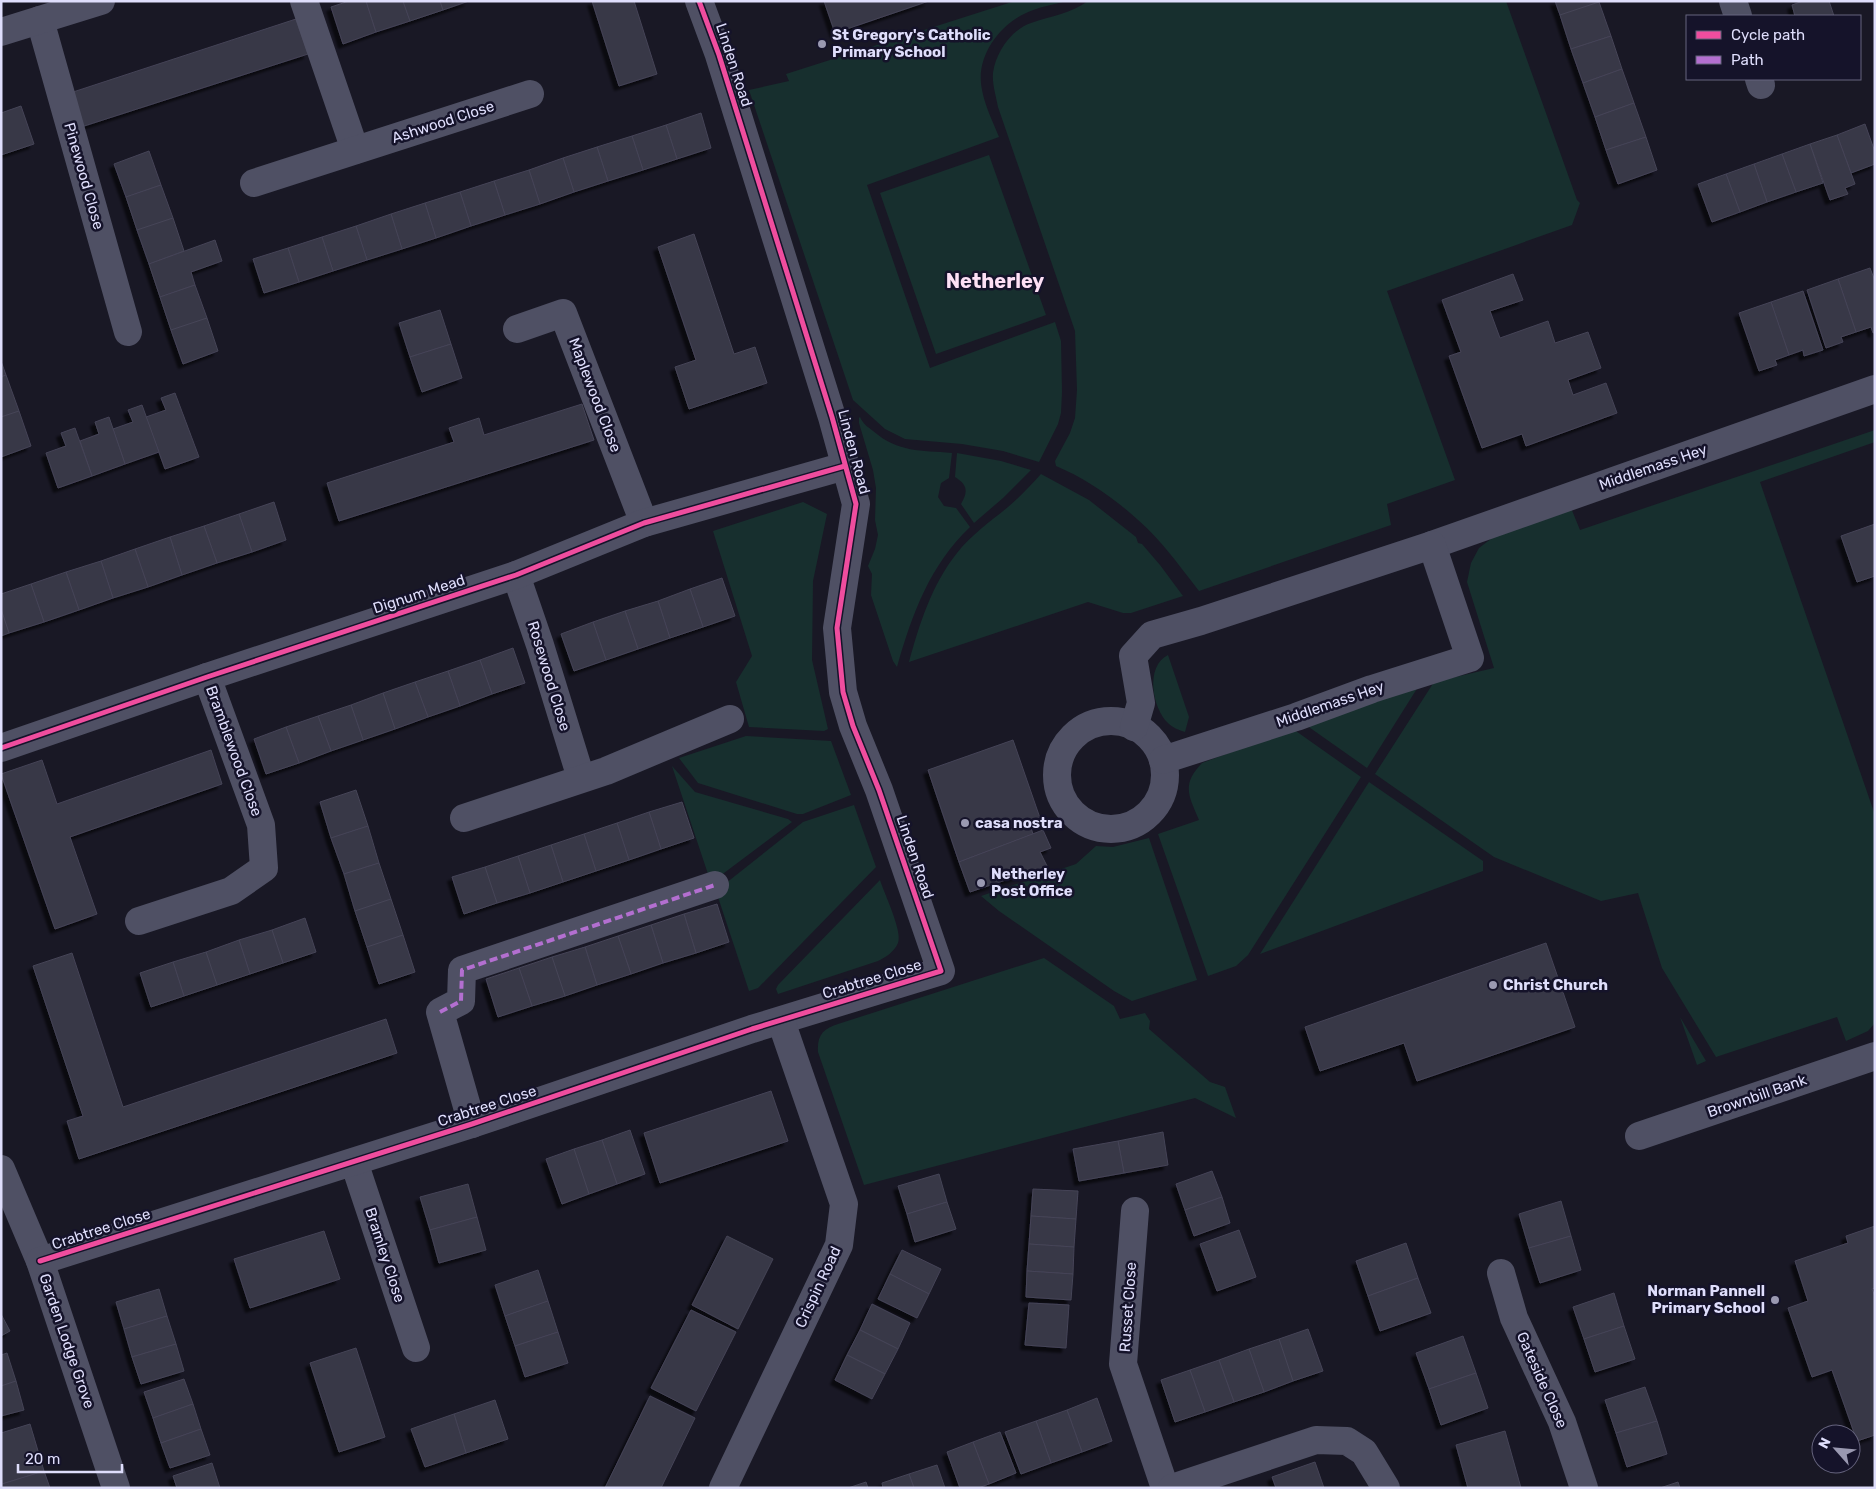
<svg xmlns="http://www.w3.org/2000/svg" width="1876" height="1489" viewBox="0 0 1876 1489" font-family="Rubik,sans-serif">
<defs>
<filter id="shadow"><feDropShadow dx="-4.5" dy="4.5" stdDeviation="1" flood-color="#0009"/></filter>
</defs>
<rect width="100%" height="100%" fill="#191825"/>
<g fill="#172f2e">
<path d="M1015 1H1066C1053 5 1038 7 1026 13 998 26 975 58 982 90 985 106 993 122 999 137L867 185 930 368 1055 322 1061 341 1062 392 1061 413 1058 424 1039 462 1003 451 962 444 905 439 885 429 853 400 749 90 789 81 786 74Z"/>
<path d="M1088 1H1506L1577 200 1580 203 1572 225 1387 291 1455 480 1387 504 1391 525 1199 591C1188 577 1177 562 1166 549 1139 516 1095 482 1056 466L1055 461 1070 433 1075 418 1077 390 1075 331 998 107C996 96 992 84 993 73 996 52 1011 30 1031 23 1051 16 1072 13 1088 1Z"/>
<polygon points="989,155 1046,315 936,354 880,193"/>
<path d="M860 417C863 424 868 427 873 431 899 453 920 450 952 453L949 478 941 483 938 497 944 506 956 508 970 527C930 565 912 614 897 667L893 661 871 595 872 574 868 566 875 549 878 535 875 520 876 488 873 470 859 423V418Z"/>
<polygon points="1875,430 1875,442 1760,482 1875,815 1875,1023 1868,1031 1846,1041 1837,1017 1716,1057 1662,968 1638,893 1601,901 1494,857 1375,774 1434,682 1494,668 1467,582 1471,563 1479,548 1496,535 1571,508 1580,530"/>
<path d="M957 453 1001 461 1031 470 1003 498 974 523 961 504C968 492 968 485 955 477Z"/>
<path d="M1041 474 1089 500 1136 537 1138 543 1142 544 1160 565 1183 596 1131 613H1123L1088 602 909 662C919 625 932 584 957 553 971 535 991 521 1008 507 1020 497 1031 485 1041 474Z"/>
<polygon points="803,502 827,514 813,581 812,660 828,729 824,731 749,727 736,682 752,656 713,531"/>
<path d="M1168 655 1189 717 1185 732C1179 730 1173 728 1168 723 1152 708 1145 666 1168 655Z"/>
<polygon points="1418,687 1367,768 1306,725"/>
<path d="M1293 729 1361 777 1248 955 1236 966 1208 976 1158 834 1199 820C1189 796 1181 785 1202 763Z"/>
<polygon points="746,736 831,741 851,795 803,814 797,814 698,783 679,758"/>
<polygon points="672,766 695,792 788,819 792,822 716,879 710,880"/>
<polygon points="1369,782 1483,861 1483,871 1260,954"/>
<polygon points="854,805 876,867 758,988 749,991 716,891 803,822"/>
<polygon points="1149,838 1197,980 1132,1001 1114,991 999,911 981,896 1076,864 1096,846 1113,847"/>
<path d="M880 880C884 893 903 932 898 943 894 952 886 957 878 961L778 994 776 989 778 985Z"/>
<path d="M1044 958 1114 1006 1120 1019 1145 1013 1150 1021 1149 1029 1210 1082 1225 1087 1236 1118 1195 1098 864 1185 818 1052C817 1035 823 1029 838 1024Z"/>
<polygon points="1680,1017 1706,1061 1697,1065"/>
</g>
<g fill="#383746" stroke="#454457" filter="url(#shadow)">
<polygon points="349,1 366,1 376,32 343,44 331,7"/>
<polygon points="366,1 403,1 410,21 376,32"/>
<polygon points="403,1 440,1 443,10 410,21"/>
<polygon points="440,1 469,1 443,10"/>
<polygon points="592,1 634,1 657,74 619,86"/>
<polygon points="824,1 929,1 835,33"/>
<polygon points="1555,1 1599,1 1599,2 1560,15"/>
<polygon points="1803,1 1829,1 1834,16 1795,16 1792,5"/>
<polygon points="1599,2 1611,36 1571,49 1560,15"/>
<polygon points="296,19 308,54 78,128 67,94"/>
<polygon points="1611,36 1622,69 1583,83 1571,49"/>
<polygon points="1622,69 1634,103 1595,117 1583,83"/>
<polygon points="1634,103 1646,137 1606,150 1595,117"/>
<polygon points="21,106 34,144 1,155 1,113"/>
<polygon points="701,113 711,148 677,159 666,125"/>
<polygon points="1865,124 1875,152 1875,164 1851,173 1837,135"/>
<polygon points="666,125 677,159 643,170 632,136"/>
<polygon points="1837,135 1855,184 1845,188 1848,194 1830,200 1810,144"/>
<polygon points="632,136 643,170 608,181 597,147"/>
<polygon points="1646,137 1657,170 1618,184 1606,150"/>
<polygon points="1810,144 1823,183 1796,192 1782,154"/>
<polygon points="597,147 608,181 574,192 563,158"/>
<polygon points="149,151 161,185 126,197 114,164"/>
<polygon points="1782,154 1796,192 1767,202 1754,164"/>
<polygon points="563,158 574,192 540,204 529,170"/>
<polygon points="1754,164 1767,202 1740,212 1726,174"/>
<polygon points="529,170 540,204 505,215 494,181"/>
<polygon points="1726,174 1740,212 1712,222 1698,184"/>
<polygon points="494,181 505,215 471,226 460,192"/>
<polygon points="161,185 173,218 137,230 126,197"/>
<polygon points="460,192 471,226 436,238 425,203"/>
<polygon points="425,203 436,238 402,249 391,214"/>
<polygon points="391,214 402,249 367,260 356,226"/>
<polygon points="173,218 184,251 149,264 137,230"/>
<polygon points="356,226 367,260 333,271 322,237"/>
<polygon points="694,234 734,354 755,347 767,383 689,409 675,367 696,360 658,247"/>
<polygon points="322,237 333,271 299,282 288,248"/>
<polygon points="215,240 222,261 191,272 195,285 160,297 149,264"/>
<polygon points="288,248 299,282 264,293 253,259"/>
<polygon points="1870,268 1875,281 1875,332 1873,333 1871,327 1856,332 1838,279"/>
<polygon points="1513,274 1523,300 1490,311 1500,338 1548,321 1555,343 1588,332 1601,368 1568,380 1573,395 1606,383 1617,413 1526,446 1522,434 1482,448 1449,356 1461,352 1442,300"/>
<polygon points="1838,279 1856,332 1841,337 1843,342 1826,348 1807,290"/>
<polygon points="195,285 207,318 171,330 160,297"/>
<polygon points="1803,291 1823,350 1804,356 1803,350 1789,355 1771,302"/>
<polygon points="1771,302 1789,355 1775,360 1777,365 1759,371 1739,313"/>
<polygon points="440,310 451,344 410,357 399,323"/>
<polygon points="207,318 218,351 183,364 171,330"/>
<polygon points="451,344 462,378 422,392 410,357"/>
<polygon points="1,361 6,375 1,377"/>
<polygon points="6,375 19,411 1,417 1,377"/>
<polygon points="175,393 199,457 165,469 146,417 166,410 161,398"/>
<polygon points="582,404 594,440 339,521 327,483 454,442 449,428 479,418 484,435"/>
<polygon points="142,405 159,452 125,464 113,429 133,422 128,410"/>
<polygon points="19,411 31,446 1,457 1,417"/>
<polygon points="109,417 125,464 92,476 80,441 99,434 95,422"/>
<polygon points="75,428 92,476 58,488 46,453 66,446 61,433"/>
<polygon points="274,502 286,540 252,552 239,514"/>
<polygon points="239,514 252,552 217,563 204,526"/>
<polygon points="1875,524 1875,576 1857,582 1841,536"/>
<polygon points="204,526 217,563 182,575 170,537"/>
<polygon points="170,537 182,575 148,587 135,549"/>
<polygon points="135,549 148,587 113,598 101,561"/>
<polygon points="101,561 113,598 79,610 66,572"/>
<polygon points="66,572 79,610 44,622 31,584"/>
<polygon points="722,578 735,616 703,627 690,589"/>
<polygon points="31,584 44,622 9,633 1,609 1,594"/>
<polygon points="690,589 703,627 670,638 658,601"/>
<polygon points="658,601 670,638 638,649 625,611"/>
<polygon points="1,609 9,633 1,636"/>
<polygon points="625,611 638,649 606,660 593,622"/>
<polygon points="593,622 606,660 574,671 561,634"/>
<polygon points="513,648 525,683 492,694 480,660"/>
<polygon points="480,660 492,694 460,706 448,671"/>
<polygon points="448,671 460,706 428,717 415,682"/>
<polygon points="415,682 428,717 395,729 383,693"/>
<polygon points="383,693 395,729 363,740 351,705"/>
<polygon points="351,705 363,740 331,751 318,716"/>
<polygon points="318,716 331,751 299,763 286,727"/>
<polygon points="286,727 299,763 266,774 254,739"/>
<polygon points="1013,740 1040,818 1029,822 1033,834 959,862 928,770"/>
<polygon points="211,750 222,784 70,837 97,914 55,929 1,774 42,760 57,804"/>
<polygon points="356,790 368,826 331,838 320,802"/>
<polygon points="682,802 694,838 661,849 649,812"/>
<polygon points="649,812 661,849 629,860 617,823"/>
<polygon points="617,823 629,860 596,871 584,834"/>
<polygon points="368,826 379,863 344,874 331,838"/>
<polygon points="1043,830 1051,848 1040,852 1047,866 970,892 959,862"/>
<polygon points="584,834 596,871 563,882 551,845"/>
<polygon points="551,845 563,882 530,893 518,856"/>
<polygon points="518,856 530,893 497,903 485,867"/>
<polygon points="379,863 391,899 355,911 344,874"/>
<polygon points="485,867 497,903 464,914 452,877"/>
<polygon points="391,899 403,935 367,947 355,911"/>
<polygon points="717,904 729,942 696,953 684,914"/>
<polygon points="684,914 696,953 663,963 651,925"/>
<polygon points="305,918 316,952 283,963 272,930"/>
<polygon points="651,925 663,963 631,974 618,936"/>
<polygon points="272,930 283,963 250,974 239,940"/>
<polygon points="403,935 415,972 379,984 367,947"/>
<polygon points="618,936 631,974 597,985 585,947"/>
<polygon points="239,940 250,974 217,985 206,952"/>
<polygon points="1546,943 1575,1027 1417,1081 1404,1043 1320,1071 1305,1027"/>
<polygon points="585,947 597,985 565,996 552,957"/>
<polygon points="206,952 217,985 184,996 173,962"/>
<polygon points="72,953 123,1107 386,1019 397,1053 79,1159 67,1121 83,1116 33,966"/>
<polygon points="552,957 565,996 532,1006 519,968"/>
<polygon points="173,962 184,996 151,1007 140,973"/>
<polygon points="519,968 532,1006 498,1017 486,979"/>
<polygon points="771,1091 788,1141 660,1183 644,1133"/>
<polygon points="630,1130 645,1174 617,1184 602,1140"/>
<polygon points="1163,1132 1168,1165 1124,1173 1118,1141"/>
<polygon points="602,1140 617,1184 589,1194 574,1149"/>
<polygon points="1118,1141 1124,1173 1079,1181 1073,1149"/>
<polygon points="574,1149 589,1194 562,1204 546,1159"/>
<polygon points="1212,1171 1222,1197 1185,1210 1176,1184"/>
<polygon points="939,1174 947,1202 907,1214 898,1186"/>
<polygon points="468,1184 477,1217 430,1230 420,1197"/>
<polygon points="1033,1189 1078,1191 1076,1219 1031,1216"/>
<polygon points="1222,1197 1230,1223 1194,1236 1185,1210"/>
<polygon points="1561,1201 1571,1236 1529,1248 1519,1214"/>
<polygon points="947,1202 956,1229 915,1242 907,1214"/>
<polygon points="1031,1216 1076,1219 1074,1247 1029,1244"/>
<polygon points="477,1217 486,1250 439,1263 430,1230"/>
<polygon points="1875,1226 1875,1288 1872,1289 1875,1297 1875,1435 1857,1441 1832,1370 1812,1377 1788,1308 1808,1301 1795,1261 1848,1243 1846,1236"/>
<polygon points="1239,1230 1256,1277 1217,1291 1200,1244"/>
<polygon points="324,1231 340,1279 250,1308 234,1259"/>
<polygon points="727,1236 773,1259 738,1329 692,1305"/>
<polygon points="1571,1236 1581,1270 1540,1283 1529,1248"/>
<polygon points="1406,1243 1418,1278 1368,1296 1356,1261"/>
<polygon points="1029,1244 1074,1247 1073,1274 1027,1271"/>
<polygon points="902,1250 941,1269 929,1294 890,1274"/>
<polygon points="538,1270 548,1301 505,1316 495,1285"/>
<polygon points="1027,1271 1073,1274 1071,1300 1026,1297"/>
<polygon points="890,1274 929,1294 917,1318 878,1299"/>
<polygon points="1418,1278 1431,1313 1380,1331 1368,1296"/>
<polygon points="159,1289 167,1316 124,1329 116,1302"/>
<polygon points="1614,1293 1624,1326 1584,1339 1573,1307"/>
<polygon points="548,1301 558,1332 515,1346 505,1316"/>
<polygon points="1029,1303 1069,1305 1066,1348 1025,1345"/>
<polygon points="872,1304 910,1323 898,1349 860,1330"/>
<polygon points="691,1310 736,1332 696,1411 651,1388"/>
<polygon points="1,1314 10,1331 1,1336"/>
<polygon points="167,1316 176,1344 132,1357 124,1329"/>
<polygon points="1624,1326 1635,1359 1595,1372 1584,1339"/>
<polygon points="1308,1329 1323,1371 1293,1381 1279,1339"/>
<polygon points="860,1330 898,1349 885,1374 847,1355"/>
<polygon points="558,1332 568,1363 525,1377 515,1346"/>
<polygon points="1463,1336 1476,1373 1429,1389 1416,1353"/>
<polygon points="1279,1339 1293,1381 1264,1392 1249,1349"/>
<polygon points="176,1344 184,1371 141,1384 132,1357"/>
<polygon points="356,1348 385,1437 339,1452 310,1363"/>
<polygon points="1249,1349 1264,1392 1234,1402 1219,1360"/>
<polygon points="7,1353 16,1381 1,1386 1,1355"/>
<polygon points="847,1355 885,1374 872,1399 835,1380"/>
<polygon points="1219,1360 1234,1402 1205,1412 1190,1370"/>
<polygon points="1190,1370 1205,1412 1175,1422 1161,1380"/>
<polygon points="1476,1373 1488,1408 1441,1425 1429,1389"/>
<polygon points="184,1379 193,1404 153,1418 144,1392"/>
<polygon points="16,1381 24,1410 1,1416 1,1386"/>
<polygon points="1645,1387 1657,1421 1616,1433 1605,1400"/>
<polygon points="650,1396 695,1418 661,1488 605,1488"/>
<polygon points="1097,1398 1112,1441 1082,1452 1067,1410"/>
<polygon points="495,1400 508,1439 466,1453 454,1414"/>
<polygon points="193,1404 201,1429 161,1443 153,1418"/>
<polygon points="1067,1410 1082,1452 1051,1463 1036,1421"/>
<polygon points="454,1414 466,1453 425,1467 411,1429"/>
<polygon points="1036,1421 1051,1463 1021,1474 1005,1432"/>
<polygon points="1657,1421 1667,1454 1627,1467 1616,1433"/>
<polygon points="30,1424 44,1471 2,1484 1,1433"/>
<polygon points="201,1429 210,1455 170,1468 161,1443"/>
<polygon points="1505,1431 1521,1488 1468,1488 1456,1445"/>
<polygon points="1000,1432 1016,1473 989,1484 973,1442"/>
<polygon points="973,1442 989,1484 978,1488 960,1488 947,1452"/>
<polygon points="1315,1462 1324,1488 1276,1488 1272,1477"/>
<polygon points="212,1463 220,1488 177,1488 173,1476"/>
<polygon points="937,1465 945,1488 914,1488 909,1474"/>
<polygon points="44,1471 50,1488 3,1488 2,1484"/>
<polygon points="909,1474 914,1488 883,1488 882,1483"/>
<polygon points="866,1482 868,1488 848,1488"/>
<polygon points="1678,1482 1680,1488 1660,1488"/>
</g>
<g fill="none" stroke-linecap="round" stroke-linejoin="round">
<g stroke="#4f5064" stroke-width="28">
<polyline points="304,1 355,150"/>
<polyline points="1733,1 1738,16"/>
<polyline points="40,20 128,332"/>
<polyline points="1,32 101,1"/>
<polyline points="1759,79 1761,85"/>
<polyline points="254,183 530,94"/>
<polyline points="517,329 563,313 644,523"/>
<polyline points="1432,545 1875,389"/>
<polyline points="516,575 540,645 581,778"/>
<circle cx="1111" cy="775" r="54"/>
<polyline points="1134,727 1141,703 1133,656 1152,635 1201,621 1432,545 1470,658 1372,689 1296,717 1163,760"/>
<polyline points="1,748 207,677 516,575 644,523 845,466"/>
<polyline points="464,818 606,771 730,719"/>
<polyline points="139,921 231,891 264,868 261,825 207,677"/>
<polyline points="472,1124 440,1012 461,1001 462,970 715,885"/>
<polyline points="1639,1136 1875,1056"/>
<polyline points="354,1162 416,1348"/>
<polyline points="1,1169 40,1261 116,1488"/>
<polyline points="1135,1211 1123,1364 1165,1488"/>
<polyline points="40,1261 472,1124 752,1029 941,971 879,790 853,726 843,692 837,628 856,504 832,417 719,55 699,1"/>
<polyline points="1501,1273 1514,1318 1562,1422 1584,1488"/>
<polyline points="723,1488 839,1245 844,1204 781,1021"/>
<polyline points="1172,1488 1316,1440 1347,1441 1364,1452 1386,1488"/>
</g>
<polyline stroke="#b36fd0" stroke-width="4" stroke-dasharray="8 4" stroke-linecap="butt" points="440,1012 461,1001 462,970 715,885"/>
<g stroke="#15132a" stroke-width="8">
<g id="cycleway">
<polyline points="1,748 207,677 516,575 644,523 845,466"/>
<polyline points="40,1261 472,1124 752,1029 941,971 879,790 853,726 843,692 837,628 856,504 832,417 719,55 699,1"/>
</g>
</g>
<use href="#cycleway" stroke="#ef4d9e" stroke-width="5"/>
</g>
<g fill="#9a99b1" stroke="#15132a" stroke-width="2">
<circle cx="822" cy="44" r="5"/>
<circle cx="965" cy="823" r="5"/>
<circle cx="981" cy="883" r="5"/>
<circle cx="1493" cy="985" r="5"/>
<circle cx="1775" cy="1300" r="5"/>
</g>
<g text-anchor="middle" stroke-width="5" stroke-linejoin="round" paint-order="stroke">
<g font-size="15" font-weight="bold" fill="#dfdefc" stroke="#15132a" text-anchor="start">
<text x="832" y="40">St Gregory's Catholic<tspan x="832" dy="17">Primary School</tspan></text>
<text x="975" y="828">casa nostra</text>
<text x="991" y="879">Netherley<tspan x="991" dy="17">Post Office</tspan></text>
<text x="1503" y="990">Christ Church</text>
<text x="1765" y="1296" text-anchor="end">Norman Pannell<tspan x="1765" dy="17">Primary School</tspan></text>
</g>
<g font-size="15" fill="#dfdefc" stroke="#15132a">
<text transform="translate(734 65) rotate(72)" y="5">Linden Road</text>
<text transform="translate(443 122) rotate(-18)" y="5">Ashwood Close</text>
<text transform="translate(84 176) rotate(74)" y="5">Pinewood Close</text>
<text transform="translate(595 395) rotate(69)" y="5">Maplewood Close</text>
<text transform="translate(854 452) rotate(75)" y="5">Linden Road</text>
<text transform="translate(1653 467) rotate(-19)" y="5">Middlemass Hey</text>
<text transform="translate(419 594) rotate(-18)" y="5">Dignum Mead</text>
<text transform="translate(549 676) rotate(73)" y="5">Rosewood Close</text>
<text transform="translate(1330 704) rotate(-19)" y="5">Middlemass Hey</text>
<text transform="translate(234 751) rotate(70)" y="5">Bramblewood Close</text>
<text transform="translate(915 857) rotate(71)" y="5">Linden Road</text>
<text transform="translate(872 979) rotate(-17)" y="5">Crabtree Close</text>
<text transform="translate(1757 1096) rotate(-19)" y="5">Brownbill Bank</text>
<text transform="translate(487 1106) rotate(-18)" y="5">Crabtree Close</text>
<text transform="translate(101 1229) rotate(-18)" y="5">Crabtree Close</text>
<text transform="translate(385 1255) rotate(72)" y="5">Bramley Close</text>
<text transform="translate(818 1287) rotate(-65)" y="5">Crispin Road</text>
<text transform="translate(1128 1307) rotate(-86)" y="5">Russet Close</text>
<text transform="translate(67 1341) rotate(71)" y="5">Garden Lodge Grove</text>
<text transform="translate(1542 1380) rotate(66)" y="5">Gateside Close</text>
</g>
<g font-size="20" font-weight="bold" fill="#fde0f5" stroke="#15132a">
<text x="995" y="288">Netherley</text>
</g>
</g>
<rect width="1876" height="1489" fill="none" stroke="#dfdefc" stroke-width="5"/>
<rect x="1686" y="15" width="175" height="65" fill="#15132a" stroke="#66647e"/>
<rect x="1696" y="31" width="25" height="8" fill="#ef4d9e" stroke="#66647e"/>
<text x="1731" y="40" font-size="15" fill="#dfdefc">Cycle path</text>
<rect x="1696" y="56" width="25" height="8" fill="#b36fd0" stroke="#66647e"/>
<text x="1731" y="65" font-size="15" fill="#dfdefc">Path</text>
<g transform="translate(1836 1449) rotate(297)"><circle r="24" fill="#15132a" stroke="#66647e"/>
<path d="M0-4L9 19L0 12L-9 19Z" fill="#9a99b1"/>
<text y="-8" font-size="14" font-weight="bold" text-anchor="middle" fill="#dfdefc">N</text>
</g>
<path d="M18 1464v8h104v-8" fill="none" stroke="#dfdefc" stroke-width="2.5"/>
<text x="25" y="1464" font-size="15" fill="#dfdefc" stroke="#15132a" stroke-width="4" paint-order="stroke">20 m</text>
</svg>
